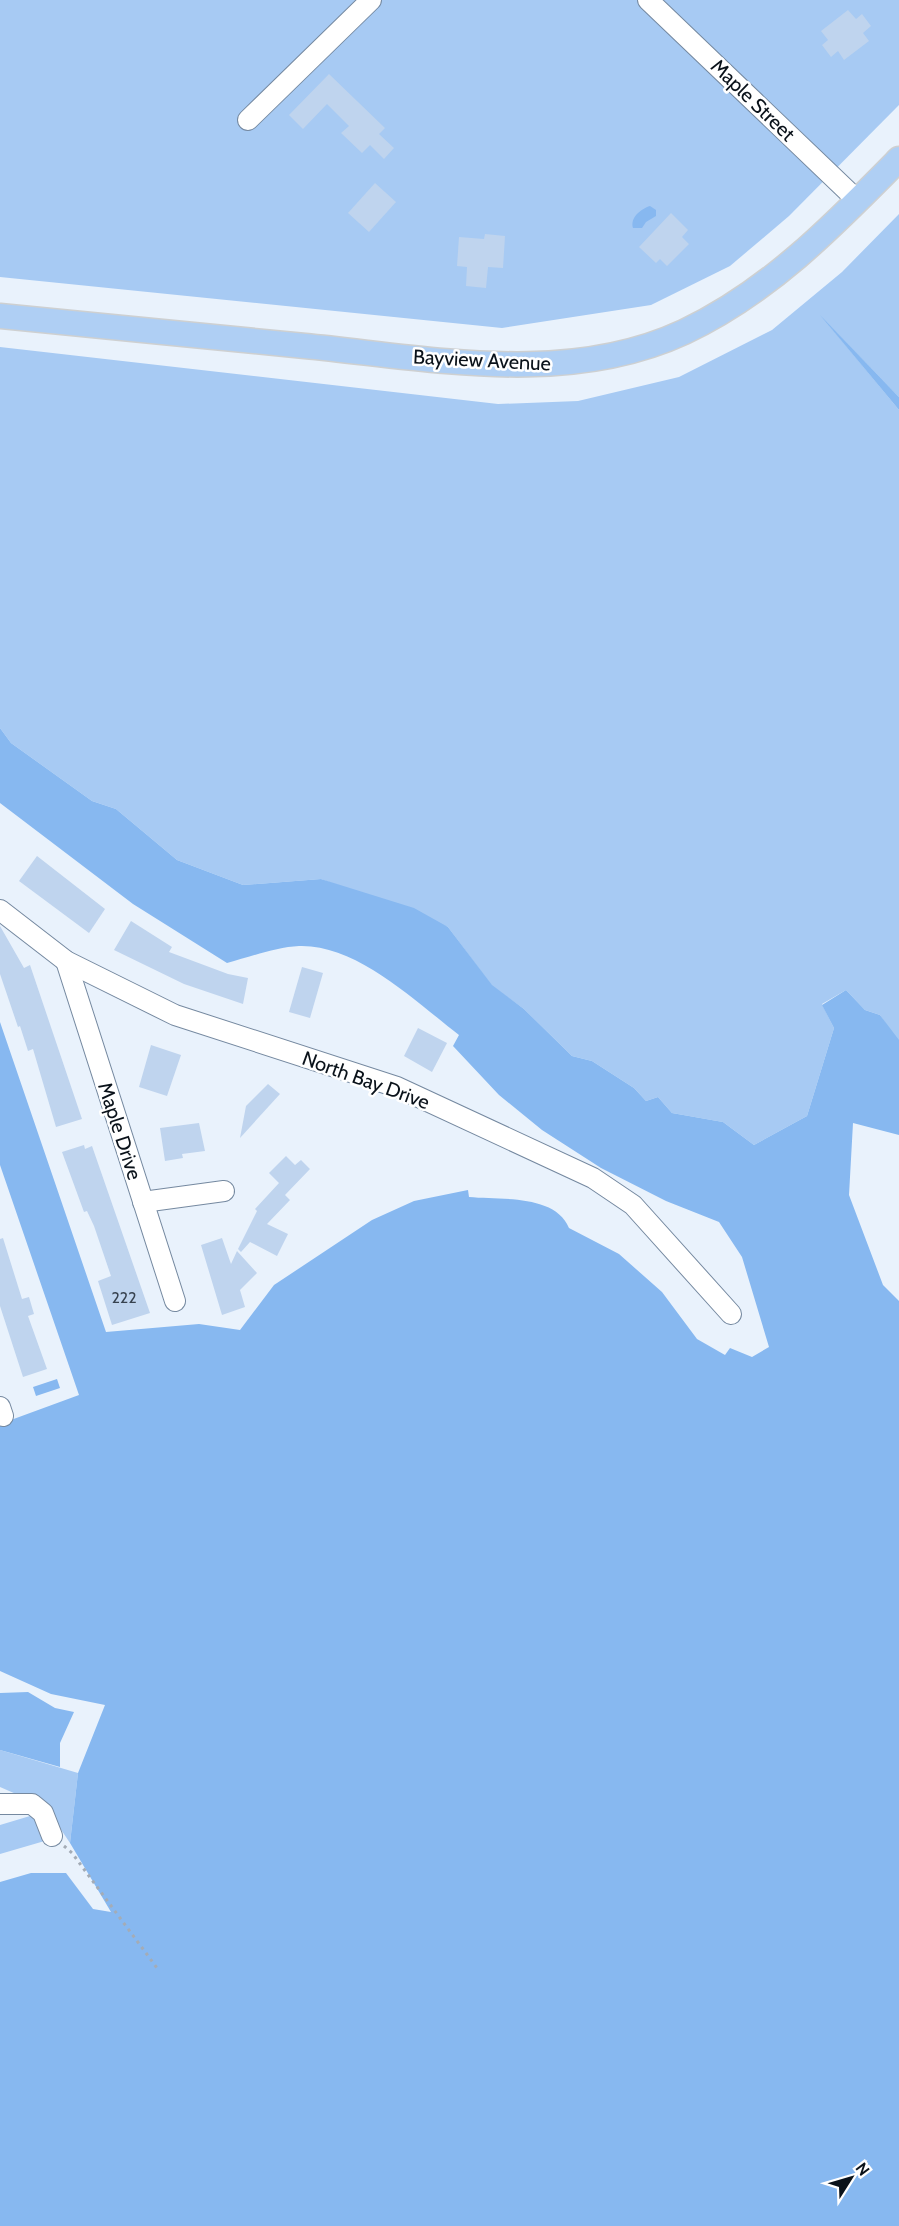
<svg xmlns="http://www.w3.org/2000/svg" width="899" height="2226" viewBox="0 0 899 2226" font-family="Cabin,sans-serif">
<rect width="100%" height="100%" fill="#e9f2fc"/>
<g fill="#a7caf3">
<polygon points="0,0 899,0 899,105 789,216 730,266 651,305 502,328 0,277"/>
<polygon points="899,214 899,397 828,324 899,410 899,1040 898,1042 880,1015 865,1010 846,990 822,1004 834,1028 807,1116 754,1145 723,1122 672,1113 658,1097 646,1101 634,1088 592,1061 572,1056 524,1009 492,986 448,927 321,879 243,885 177,860 116,809 92,801 11,743 0,728 0,347 498,404 578,401 679,377 772,330 842,272"/>
<polygon points="0,1750 78,1773 70,1843 46,1807 0,1787"/>
<polygon points="40,1813 48,1840 0,1854 0,1825"/>
</g>
<g fill="#87b8f0">
<path d="M650 206 656 210V216L646 222 642 228H633C630 217 641 209 650 206Z"/>
<polygon points="820,315 899,397 899,410"/>
<path d="M0 728 11 743 92 801 116 809 177 860 243 885 321 879 414 908 448 927 492 985 524 1009 572 1056 592 1061 634 1088 646 1101 658 1097 672 1113 723 1122 754 1145 807 1116 834 1028 822 1005 846 990 865 1010 880 1015 899 1040V1135L853 1123 849 1195 883 1285 899 1301V2226H0V1882L31 1873H66L93 1909 111 1912 70 1843 78 1773 105 1705 51 1694 0 1671V1424L79 1395 0 1165V1022L106 1332 199 1324 240 1330 274 1285 372 1220 414 1201 468 1190 469 1197C501 1200 555 1194 569 1228L619 1254 662 1292 697 1339 725 1355 730 1348 752 1357 769 1347 742 1257 719 1222 666 1201 601 1168 542 1130 499 1095 453 1046 459 1035C416 1002 357 944 299 946 276 947 250 957 227 963L133 904 0 803Z"/>
<polygon points="57,1379 60,1388 36,1396 33,1387"/>
<polygon points="28,1692 55,1708 74,1712 60,1743 60,1767 0,1750 0,1693"/>
</g>
<g fill="#bfd4ee">
<polygon points="848,10 856,19 862,14 871,26 863,33 869,41 844,60 838,51 831,57 822,45 828,40 821,31"/>
<polygon points="329,74 385,128 379,134 394,148 384,159 370,145 362,153 341,133 349,126 327,104 303,129 289,115"/>
<polygon points="375,183 396,202 369,232 348,213"/>
<polygon points="671,213 688,230 682,237 689,244 667,266 660,259 656,263 639,247"/>
<polygon points="485,234 505,236 503,268 488,267 486,288 466,286 467,267 457,266 459,237 484,239"/>
<polygon points="37,856 105,909 89,933 19,881"/>
<polygon points="131,921 172,947 169,952 228,974 248,978 243,1004 184,984 114,950"/>
<polygon points="0,926 24,968 30,965 82,1119 56,1127 33,1049 28,1051 20,1026 18,1027 0,974"/>
<polygon points="302,967 323,973 310,1018 289,1012"/>
<polygon points="418,1028 447,1043 432,1072 404,1056"/>
<polygon points="151,1045 181,1055 167,1096 139,1087"/>
<polygon points="268,1084 280,1094 240,1138 246,1106"/>
<polygon points="199,1123 205,1151 182,1154 183,1158 165,1161 160,1128"/>
<polygon points="84,1145 85,1149 92,1146 150,1313 112,1325 98,1281 111,1276 94,1226 87,1211 84,1212 62,1152"/>
<polygon points="286,1156 295,1165 301,1160 310,1169 285,1195 290,1200 267,1224 288,1234 277,1256 250,1242 241,1252 238,1249 257,1211 255,1209 279,1183 269,1173"/>
<polygon points="3,1238 22,1299 29,1297 34,1314 28,1316 47,1369 23,1377 0,1306 0,1239"/>
<polygon points="222,1238 231,1264 237,1251 257,1273 240,1290 245,1307 222,1315 201,1245"/>
</g>
<g fill="none" stroke-linecap="round" stroke-linejoin="round">
<g stroke="#7589a0" stroke-width="22">
<g id="minor">
<polyline points="648,0 858,201"/>
<polyline points="248,120 371,0"/>
<polyline points="0,910 66,961 175,1015 397,1087 593,1178 633,1205 731,1314"/>
<polyline points="66,961 175,1301"/>
<polyline points="143,1202 224,1191"/>
<polyline points="0,1407 3,1416"/>
<polyline points="0,1804 32,1804 43,1813 52,1836"/>
</g>
</g>
<g stroke="#ced0d1" stroke-width="27">
<path id="major" d="M0 316C102 326 203 336 305 346 429 358 566 387 684 332 769 292 834 225 899 159"/>
</g>
<polyline stroke="#a4acb6" stroke-width="3" stroke-dasharray="3 4.5" stroke-linecap="butt" points="64,1846 72,1853 157,1968"/>
<use href="#minor" stroke="#fff" stroke-width="20"/>
<use href="#major" stroke="#afcff4" stroke-width="24"/>
</g>
<g text-anchor="middle" stroke-width="5" stroke-linejoin="round" paint-order="stroke">
<g font-size="16" fill="#37424f">
<text x="124" y="1303">222</text>
</g>
<g font-size="20" fill="#0a121a" stroke="#fff">
<text transform="translate(753 100) rotate(44)" y="7">Maple Street</text>
<text transform="translate(482 360) rotate(3)" y="7">Bayview Avenue</text>
<text transform="translate(366 1080) rotate(20)" y="7">North Bay Drive</text>
<text transform="translate(120 1131) rotate(72)" y="7">Maple Drive</text>
</g>
</g>
<g transform="translate(851 2178) rotate(53)" stroke="#ffffff" stroke-width="4.5" paint-order="stroke">
<path d="M0-4.5L10 22L0 15L-10 22Z" fill="#0a121a"/>
<text y="-9" font-size="16" font-weight="bold" text-anchor="middle" fill="#0a121a">N</text>
</g>
</svg>
